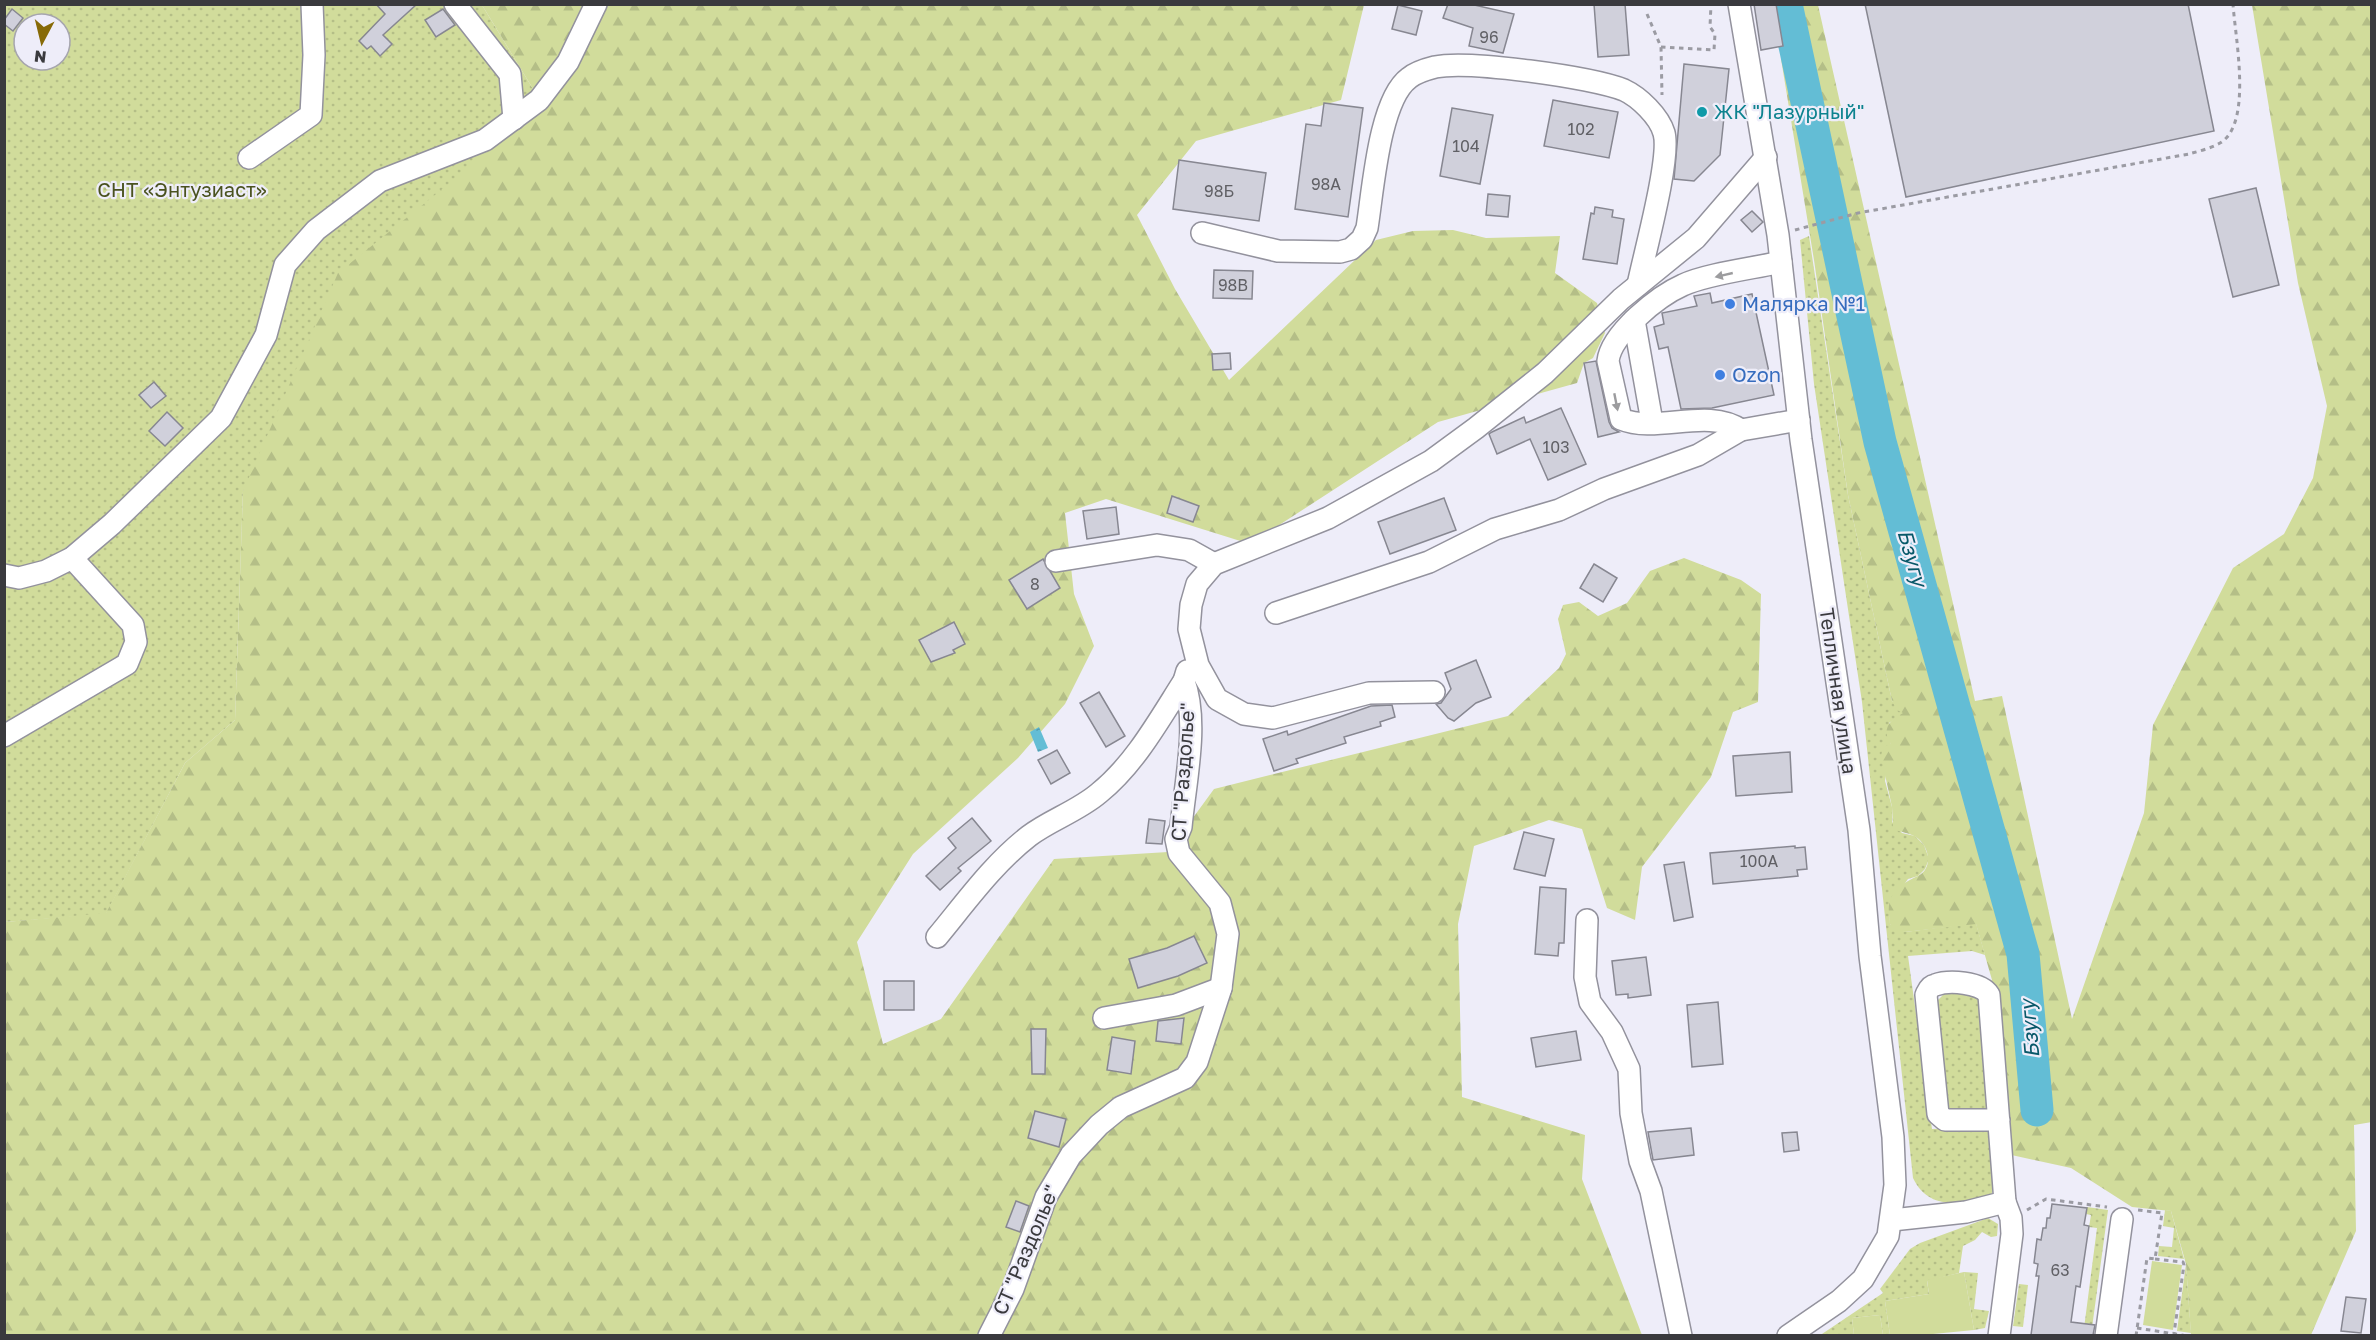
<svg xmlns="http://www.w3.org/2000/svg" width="2376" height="1340" viewBox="0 0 2376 1340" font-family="'Golos Text',sans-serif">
<defs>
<pattern id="grass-dots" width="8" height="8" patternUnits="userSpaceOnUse" patternTransform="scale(1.5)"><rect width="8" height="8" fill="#d1dc9b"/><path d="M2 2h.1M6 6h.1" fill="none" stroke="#b4be87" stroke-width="1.8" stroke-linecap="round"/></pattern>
<pattern id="forest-firs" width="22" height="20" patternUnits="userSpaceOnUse" patternTransform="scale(1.5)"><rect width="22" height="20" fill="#d1dc9b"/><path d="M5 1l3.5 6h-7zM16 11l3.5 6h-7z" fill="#b4be87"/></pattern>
<pattern id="water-ripples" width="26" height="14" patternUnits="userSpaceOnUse" patternTransform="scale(1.5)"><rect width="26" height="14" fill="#63bdd5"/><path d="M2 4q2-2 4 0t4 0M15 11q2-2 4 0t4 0" fill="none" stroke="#539bae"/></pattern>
</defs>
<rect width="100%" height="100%" fill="#eeedf9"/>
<g fill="url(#grass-dots)" fill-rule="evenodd">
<path d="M5 5H482L544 107 243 491 235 720 185 763 106 914 5 922ZM24 24H60V60H24Z"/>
<path d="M1809 236 1848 495 1892 701 1904 713 1889 723 1891 745 1885 781 1892 807V822L1902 833 1915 836 1924 845 1929 859 1925 869 1918 876 1908 879 1889 905 1890 924 1905 932 1976 923 1985 955 1972 951 1908 956 1932 1129 1980 1127 1990 1131C1991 1147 1998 1188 1989 1199 1959 1203 1929 1211 1913 1178L1862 702 1814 384 1800 240Z"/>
<polygon points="1957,991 1982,996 1995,1114 1946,1114 1935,1003 1946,992"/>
<polygon points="2087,1207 2108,1210 2091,1335 2083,1336 2097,1228 2089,1227 2091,1215 2086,1214"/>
<polygon points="2165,1210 2171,1211 2184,1259 2158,1256 2159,1246 2172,1247 2174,1228 2163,1226"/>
<polygon points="1988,1218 1998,1224 1997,1236 1991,1237 1982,1232 1975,1240 1963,1246 1959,1273 1927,1281 1929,1294 1885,1301 1890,1335 1883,1335 1880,1315 1852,1318 1854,1335 1819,1336 1883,1293 1880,1289 1910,1249 1920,1243"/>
<polygon points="2186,1264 2191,1333 2177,1331"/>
<polygon points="1964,1272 1978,1273 1974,1309 1989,1311 1985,1328 1974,1330"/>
<polygon points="2019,1284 2028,1285 2023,1327 2013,1326"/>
</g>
<g fill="url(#forest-firs)">
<polygon points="482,5 1364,5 1341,100 1196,141 1137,215 1175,289 1229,380 1376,240 1413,231 1453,230 1486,238 1560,236 1555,273 1597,303 1605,333 1593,358 1584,363 1577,383 1438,422 1250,544 1106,499 1065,513 1074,594 1094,646 1065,704 1018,758 913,854 857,942 883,1044 941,1019 1054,859 1168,852 1214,789 1508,716 1559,668 1566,654 1558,619 1563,605 1579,602 1598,616 1627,603 1650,571 1684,558 1741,580 1761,594 1758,702 1733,712 1711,777 1642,867 1635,920 1607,908 1582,829 1549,820 1474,846 1458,924 1462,1097 1585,1135 1582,1179 1642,1335 5,1336 5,922 106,913 185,763 235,720 243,491 338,273 544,107"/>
<path d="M1783 5H1818L1975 701 2002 696 2072 1019 2144 813 2153 725 2233 568 2284 534 2313 478 2327 406 2298 283 2252 5H2371L2372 1122 2354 1125 2356 1231 2311 1335H2191L2186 1264 2171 1211 2132 1207 2071 1168 2007 1154 1992 980 1976 924 1905 932 1897 931 1890 924C1889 914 1887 904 1892 896 1899 885 1907 881 1918 876 1934 868 1929 845 1916 837 1910 833 1900 832 1893 829L1892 807 1881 756 1883 747 1891 744C1881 730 1889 720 1903 713L1897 710 1892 701 1848 495 1814 260 1781 59Z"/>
</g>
<g fill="#d1dc9b">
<polygon points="2152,1261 2182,1265 2173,1330 2143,1325"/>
<polygon points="1964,1272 1974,1330 1923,1335 1890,1335 1885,1301 1929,1294 1927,1280"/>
<polygon points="1880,1315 1883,1335 1854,1335 1852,1318"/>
</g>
<polygon fill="url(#water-ripples)" points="1039,727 1048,748 1038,752 1030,732"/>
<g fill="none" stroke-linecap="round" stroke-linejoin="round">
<polyline stroke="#63bdd5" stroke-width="33" points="1786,4 1880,442 2023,954 2037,1110"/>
</g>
<g fill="#d0d0db" stroke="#878791" stroke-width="1.5">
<polygon points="376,4 417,4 383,35 392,44 380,56 371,46 367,49 359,41 385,14"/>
<polygon points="1448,4 1470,4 1514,14 1503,53 1469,46 1473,28 1443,18"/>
<polygon points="1594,4 1625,4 1629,55 1598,57"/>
<polygon points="1754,4 1776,4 1783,46 1761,50"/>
<polygon points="1865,4 2188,4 2214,131 1906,197"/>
<polygon points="1398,5 1422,11 1416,35 1392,29"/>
<polygon points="12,9 23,18 13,31 4,24 4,20"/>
<polygon points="443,9 455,25 436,37 425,20"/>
<polygon points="1684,64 1729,69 1720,155 1694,181 1674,179"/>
<polygon points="1553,100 1618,112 1609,158 1544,146"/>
<polygon points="1324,103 1363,108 1348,217 1295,209 1306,124 1321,126"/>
<polygon points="1452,108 1493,115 1480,184 1440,176"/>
<polygon points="1179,160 1266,173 1259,221 1173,209"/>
<polygon points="2256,188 2279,285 2233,297 2209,199"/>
<polygon points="1488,194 1510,196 1508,217 1486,215"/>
<polygon points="1595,207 1613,210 1612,217 1624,219 1617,264 1583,259 1591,213 1594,214"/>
<polygon points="1752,211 1763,222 1752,232 1741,220"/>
<polygon points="1214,270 1253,271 1252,299 1213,298"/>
<polygon points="1710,293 1712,303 1752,294 1774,395 1712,408 1681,409 1668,347 1659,349 1654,327 1664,324 1662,313 1697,306 1694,296"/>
<polygon points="1230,353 1231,369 1213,370 1212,354"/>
<polygon points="1596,361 1609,422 1612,428 1619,432 1598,437 1584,363"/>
<polygon points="154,382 166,396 151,408 139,395"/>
<polygon points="1561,408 1586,464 1548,480 1530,439 1497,454 1489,434 1492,432 1524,417 1526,423"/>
<polygon points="167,412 183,428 165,446 149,431"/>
<polygon points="1172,496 1199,506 1193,522 1167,513"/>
<polygon points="1444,498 1456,530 1390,554 1378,522"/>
<polygon points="1116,507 1119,534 1087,539 1083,511"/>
<polygon points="1043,559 1060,588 1027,609 1009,580"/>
<polygon points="1594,564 1617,578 1603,602 1580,588"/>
<polygon points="954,622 965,644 953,650 955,653 931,662 919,640"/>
<polygon points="1476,660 1491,697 1476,703 1454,721 1448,718 1436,704 1441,703 1451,689 1445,673"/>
<polygon points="1099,692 1125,736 1106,747 1080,703"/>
<polygon points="1392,705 1395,717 1380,722 1381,726 1344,737 1346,743 1296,759 1298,763 1274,771 1263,739 1287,731 1288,735 1371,706"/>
<polygon points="1057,750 1070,773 1051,784 1038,760"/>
<polygon points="1790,752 1792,792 1736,796 1733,756"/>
<polygon points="972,818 991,841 958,868 961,871 940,890 926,876 956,848 948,838"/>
<polygon points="1149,819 1165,821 1162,844 1146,843"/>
<polygon points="1524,832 1554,839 1545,876 1514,869"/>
<polygon points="1795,846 1795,848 1805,847 1807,869 1797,870 1798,876 1713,884 1710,853"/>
<polygon points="1684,862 1693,917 1674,921 1664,865"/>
<polygon points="1540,887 1566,889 1564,943 1559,943 1558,956 1535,954"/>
<polygon points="1194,936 1207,963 1178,976 1138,988 1129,959 1167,948"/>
<polygon points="1646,957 1651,995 1628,998 1628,994 1616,995 1612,961"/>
<rect x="884" y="981" width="30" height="29"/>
<polygon points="1718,1002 1723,1064 1692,1067 1687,1005"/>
<polygon points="1184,1018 1181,1044 1156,1041 1158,1021"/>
<polygon points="1031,1029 1046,1029 1045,1074 1032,1074"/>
<polygon points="1576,1031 1581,1060 1536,1067 1531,1038"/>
<polygon points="1112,1037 1135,1041 1131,1074 1107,1070"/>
<polygon points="1035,1111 1066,1119 1059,1147 1028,1138"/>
<polygon points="1691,1128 1694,1155 1653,1160 1648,1132"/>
<polygon points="1797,1132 1799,1150 1784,1152 1782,1133"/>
<polygon points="1016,1201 1029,1206 1020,1232 1006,1227"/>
<polygon points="2052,1204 2087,1208 2084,1225 2089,1226 2080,1287 2076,1286 2071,1322 2095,1325 2093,1335 2031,1335 2039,1276 2036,1276 2038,1264 2034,1263 2037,1239 2041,1240 2043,1228 2046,1228 2047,1218 2050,1218"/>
<polygon points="2346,1297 2366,1299 2361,1333 2341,1331"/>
</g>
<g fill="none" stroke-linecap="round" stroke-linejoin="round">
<g stroke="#93929d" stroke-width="24">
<g id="minor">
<polyline points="455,4 510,74 514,119"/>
<polyline points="1739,4 1778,235 1801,440 1859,830 1870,956 1893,1137 1895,1185 1888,1236 1863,1279 1839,1301 1788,1336"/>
<polyline points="249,158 311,115 314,55 312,4"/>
<path d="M1202 233 1278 251 1340 252 1351 249 1362 239 1367 228C1373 191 1379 100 1409 78 1415 73 1427 69 1435 67 1468 60 1591 77 1624 90 1639 97 1659 116 1664 133 1671 158 1644 255 1638 285"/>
<polyline points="1634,320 1652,422"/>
<path d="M1741 430C1707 407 1657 434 1621 419L1608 361C1611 334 1658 296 1683 285 1706 274 1755 268 1781 262"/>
<polyline points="1056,561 1157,545 1189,550 1214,564"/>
<polyline points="4,575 19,578 46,571 72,558 112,524 221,418 266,335 285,265 316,230 380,181 485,140 539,100 568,62 596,4"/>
<polyline points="1276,613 1429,562 1495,529 1559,510 1604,489 1698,455 1741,430 1799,420"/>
<polyline points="1434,692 1369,693 1273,718 1244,714 1217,699 1198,665 1189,629 1191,605 1197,584 1214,564 1328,518 1431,461 1476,428 1545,373 1621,299 1696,238 1766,157"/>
<polyline points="4,736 127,664 136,642 133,625 72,558"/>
<polyline points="1587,920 1585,977 1590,1002 1612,1032 1629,1069 1631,1113 1640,1161 1651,1191 1681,1336"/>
<path d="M937 937C966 902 993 864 1029 836 1050 820 1078 811 1099 793 1135 764 1159 720 1184 681L1187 671"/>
<polyline points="1104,1018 1176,1005 1221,988"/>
<path d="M1892 1220 1966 1212 2005 1202 1989 995C1981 982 1949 980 1935 985 1929 986 1928 991 1926 995L1938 1114 1945 1120H1999"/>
<path d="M989 1336 1013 1289 1046 1197 1071 1155 1099 1125 1121 1107 1185 1078 1197 1062 1221 988 1228 934 1220 903 1179 853 1176 839 1181 827C1185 783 1199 723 1184 681"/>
<polyline points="1999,1336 2012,1234 2011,1218 2005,1202"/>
<polyline points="2106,1336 2122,1219"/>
</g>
</g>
<g stroke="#9b9ba3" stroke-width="3" stroke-dasharray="4.5 4.5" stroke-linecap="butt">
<polyline points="1647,14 1661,47 1662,95"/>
<polyline points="1661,47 1714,50 1715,34 1710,27 1711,4"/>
<path d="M1795 230 1858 213 2189 154C2199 151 2212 148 2220 143 2253 124 2235 37 2233 4"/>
<polyline points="2027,1210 2046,1199 2107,1207"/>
<polyline points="2155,1259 2183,1262 2184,1265 2174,1333"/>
<polyline points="2137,1328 2188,1336"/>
<polyline points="2136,1336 2147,1258 2155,1259 2162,1213 2138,1210"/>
</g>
<use href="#minor" stroke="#fff" stroke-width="21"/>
</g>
<defs><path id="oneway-solid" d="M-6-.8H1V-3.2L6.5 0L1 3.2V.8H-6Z" transform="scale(1.5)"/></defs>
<g fill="#9c9c9e">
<use href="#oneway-solid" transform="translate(1724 275) rotate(167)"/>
<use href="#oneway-solid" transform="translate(1616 402) rotate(79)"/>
</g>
<circle fill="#0f9aa8" stroke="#eeedf9" stroke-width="2" cx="1702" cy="112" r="6"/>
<g fill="#3f7fe0" stroke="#eeedf9" stroke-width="2">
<circle cx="1730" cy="304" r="6"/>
<circle cx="1720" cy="375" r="6"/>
</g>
<g text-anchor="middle" stroke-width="4.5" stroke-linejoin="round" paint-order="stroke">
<g font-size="16" fill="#606065">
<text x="1489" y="43">96</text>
<text x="1581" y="135">102</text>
<text x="1466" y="152">104</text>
<text x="1326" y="190">98А</text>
<text x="1219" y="197">98Б</text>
<text x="1233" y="291">98В</text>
<text x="1556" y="453">103</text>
<text x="1035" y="590">8</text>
<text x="1759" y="867">100А</text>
<text x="2060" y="1276">63</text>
</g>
<g font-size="20" fill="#0d838f" stroke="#eeedf9" text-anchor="start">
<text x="1714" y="119">ЖК "Лазурный"</text>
</g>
<g font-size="20" fill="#4a521f" stroke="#eeedf9">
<text x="182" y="197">СНТ «Энтузиаст»</text>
</g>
<g font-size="20" fill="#366cbe" stroke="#eeedf9" text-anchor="start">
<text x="1742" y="311">Малярка №1</text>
<text x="1732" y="382">Ozon</text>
</g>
<g font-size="20" fill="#3a3a3e" stroke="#eeedf9">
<text transform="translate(1838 691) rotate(82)" y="7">Тепличная улица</text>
<text transform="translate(1183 772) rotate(-86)" y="7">СТ "Раздолье"</text>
<text transform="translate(1026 1250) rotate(-67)" y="7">СТ "Раздолье"</text>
</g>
<g font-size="21" font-style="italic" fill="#085869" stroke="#eeedf9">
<text transform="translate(1912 558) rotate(74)" y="7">Бзугу</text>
<text transform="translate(2030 1029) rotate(-95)" y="7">Бзугу</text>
</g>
</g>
<rect width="2376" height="1340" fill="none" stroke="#3a3a3e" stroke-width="12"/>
<g transform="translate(42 42) rotate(187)"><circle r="28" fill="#eeedf9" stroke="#a6a5ae" stroke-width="1.5"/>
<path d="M0-4.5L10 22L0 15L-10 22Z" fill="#876a07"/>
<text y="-9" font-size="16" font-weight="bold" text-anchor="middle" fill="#3a3a3e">N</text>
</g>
</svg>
